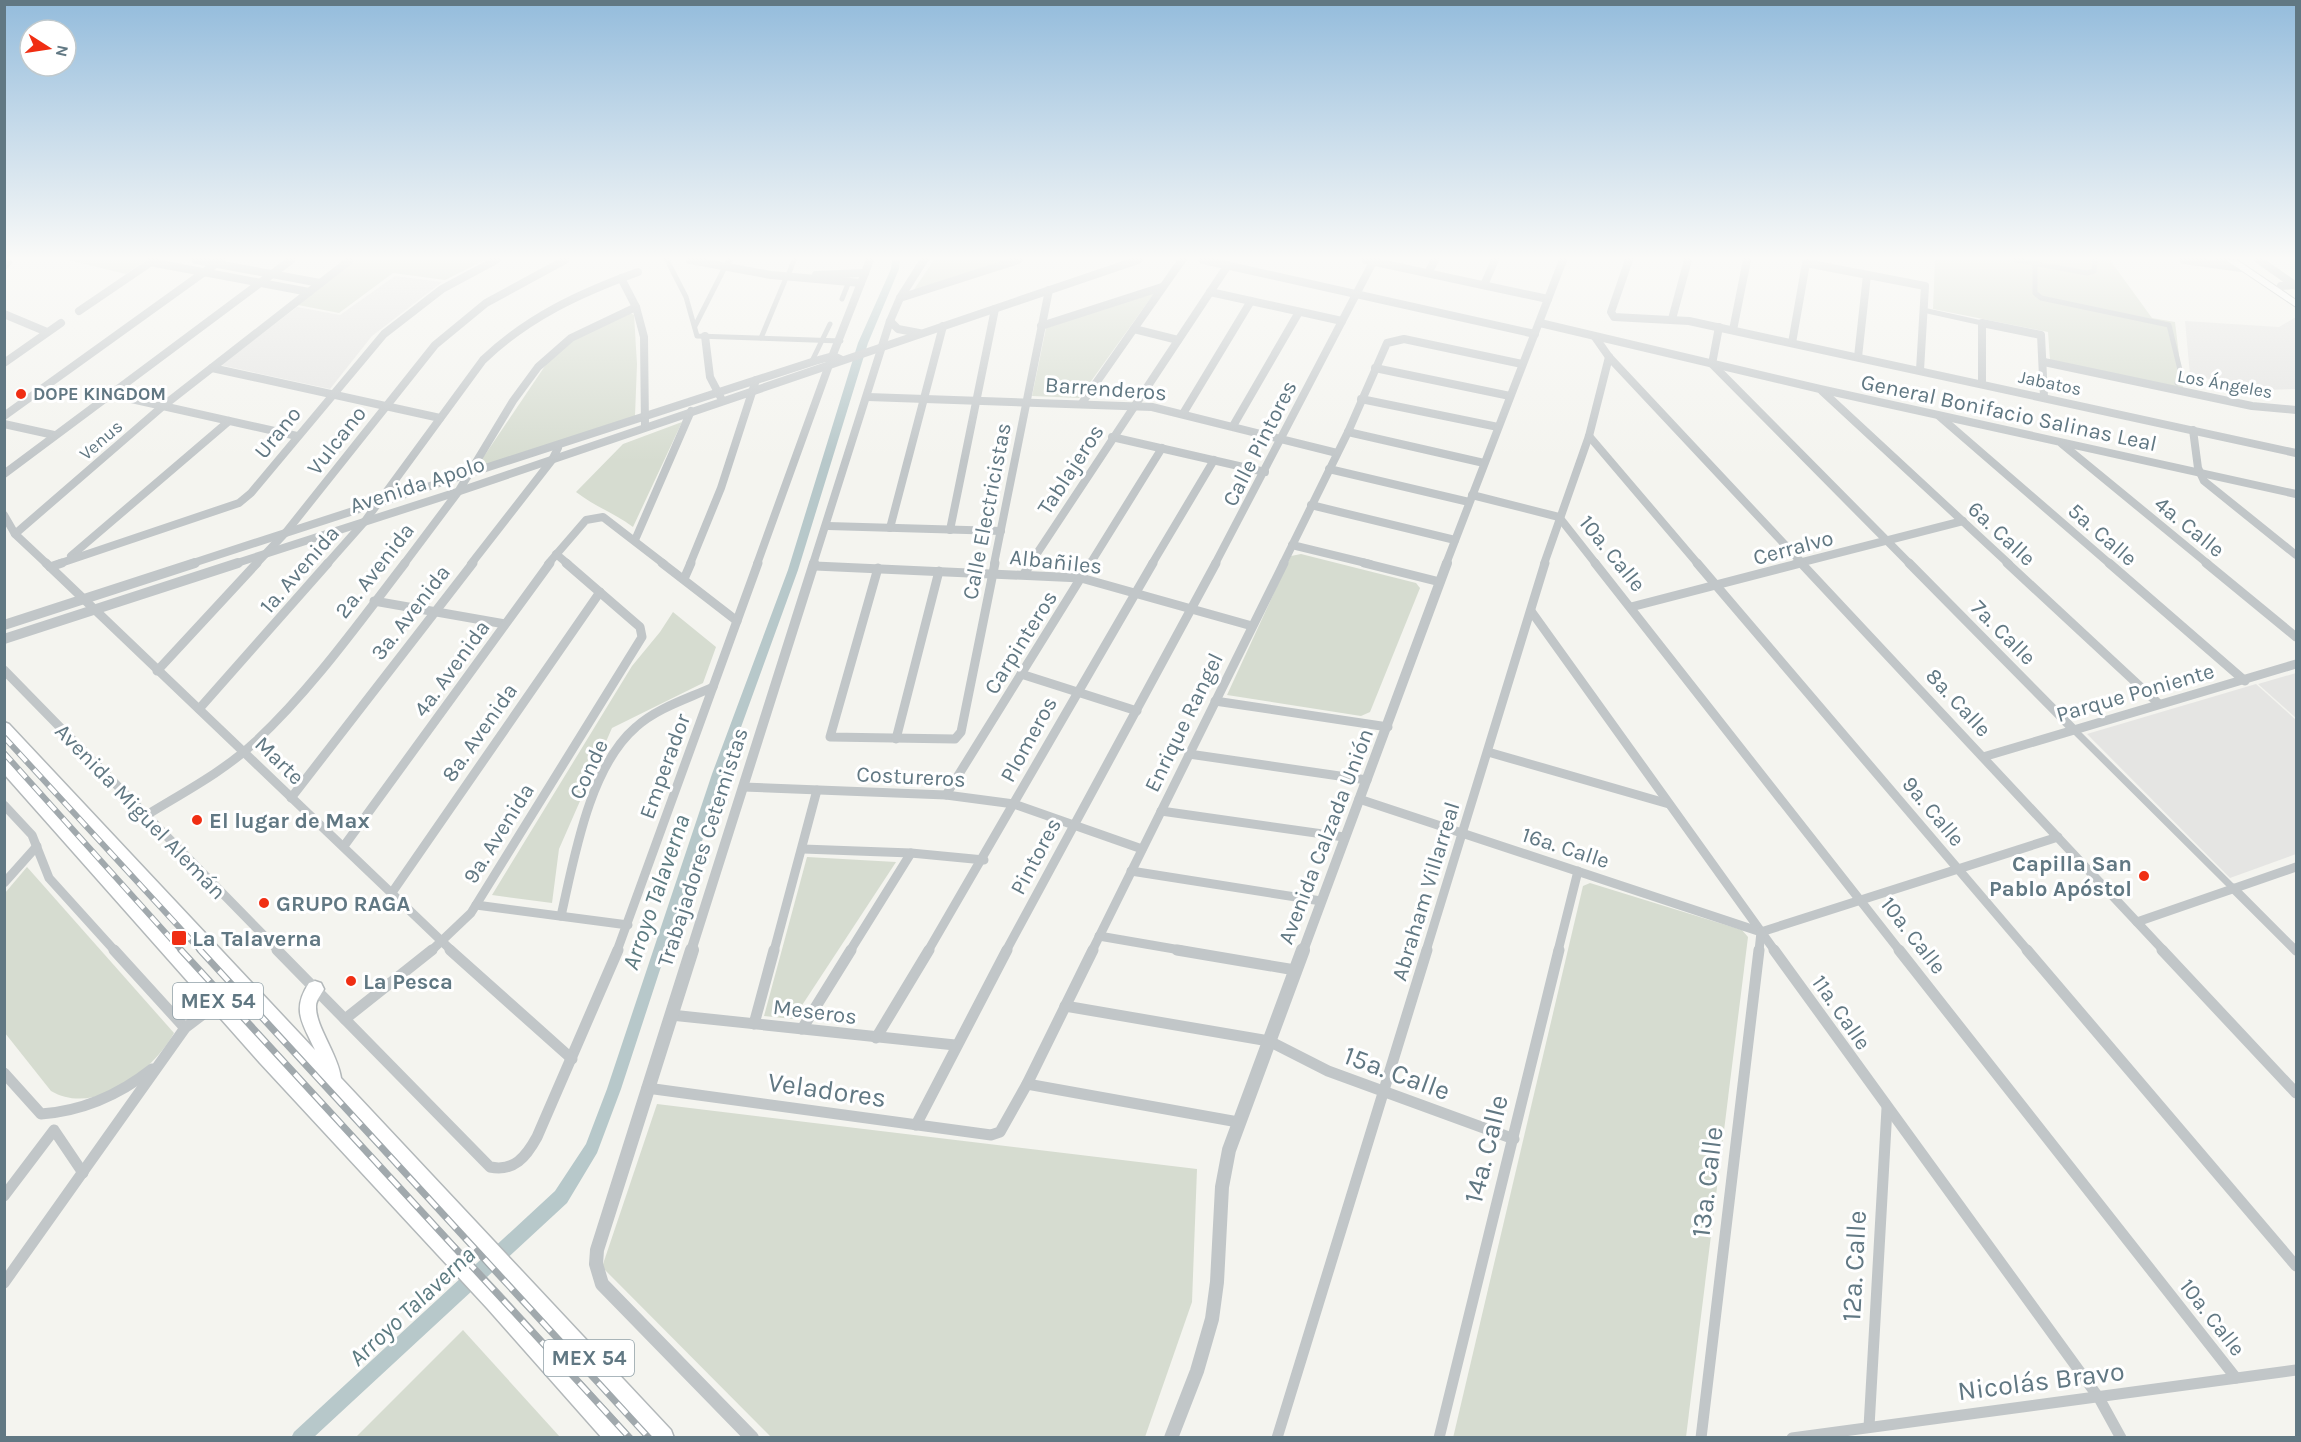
<svg xmlns="http://www.w3.org/2000/svg" width="2301" height="1442" viewBox="0 0 2301 1442" font-family="Karla,sans-serif">
<rect width="100%" height="100%" fill="#f4f4ef"/>
<g fill="#e5e5e3">
<polygon points="395,276 442,282 372,336 330,389 220,365 297,307 340,315"/>
<polygon points="2296,317 2296,389 2263,390 2190,375 2185,321 2279,327"/>
<polygon points="2296,673 2296,718 2258,684"/>
<polygon points="2256,684 2296,720 2296,854 2230,878 2087,734"/>
</g>
<g fill="#d6dcd0">
<polygon points="68,260 146,260 126,274"/>
<polygon points="356,260 485,260 445,280 393,273 339,313 298,305"/>
<polygon points="934,260 1014,260 913,291"/>
<polygon points="1935,260 2110,260 2152,318 2175,322 2183,388 2050,360 2048,332 1933,309"/>
<polygon points="1155,292 1079,398 1032,396 1046,328"/>
<polygon points="628,312 634,315 637,364 635,416 476,468 551,357 572,340"/>
<path d="M682 422 633 527C614 513 594 506 576 492L623 444Z"/>
<polygon points="1301,554 1416,583 1420,588 1370,712 1361,716 1227,695 1291,556"/>
<polygon points="673,612 716,647 703,683 612,728 559,849 552,903 492,895 632,666 660,632"/>
<polygon points="807,857 896,862 793,1019 764,1016"/>
<path d="M27 867 174 1033C153 1071 95 1117 51 1091L5 1033V893Z"/>
<polygon points="1590,883 1742,930 1748,937 1686,1437 1453,1438 1583,886"/>
<polygon points="657,1104 1197,1169 1192,1302 1145,1437 771,1437 602,1267"/>
<polygon points="463,1330 560,1437 356,1437"/>
</g>
<g fill="none" stroke-linecap="round" stroke-linejoin="round">
<polygon fill="#b7c8ca" fill-rule="evenodd" points="892,260 900,260 899,269 868,343 798,570 724,774 621,1089 597,1153 567,1203 313,1438 291,1438 294,1432 555,1191 586,1144 607,1089 712,774 788,570 858,343 891,269"/>
<g stroke="#b4b9bc" stroke-width="2">
<polygon id="primary" points="2226,260 2237,260 2296,300 2296,307"/>
</g>
<g stroke="#b3b8ba" stroke-width="3">
<g id="trunk">
<path d="M4 722 9 724 315 1050C303 1024 291 1010 309 983L315 981 321 983 324 989C321 995 316 1000 316 1006 315 1026 338 1054 341 1078L671 1430 674 1438H648L4 738Z"/>
<polygon points="4,757 9,759 272,1051 501,1294 625,1430 628,1438 602,1438 487,1308 260,1063 4,774"/>
</g>
</g>
<g stroke="#c1c6c8" stroke-width="5">
<polyline points="667,260 686,297 697,336 841,341"/>
<polyline points="2016,260 2087,273 2094,271 2095,260"/>
<polyline points="728,262 730,260"/>
<polyline points="2035,263 2035,293 2041,298 2169,325 2182,378 2177,383"/>
<polyline points="789,273 794,260"/>
<polyline points="842,299 848,284"/>
<polyline points="1923,310 1982,323"/>
<polyline points="695,326 725,267"/>
<polyline points="761,338 786,278"/>
<polyline points="811,363 830,324"/>
</g>
<polyline stroke="#c1c6c8" stroke-width="7" points="2074,730 2233,888"/>
<g stroke="#c1c6c8" stroke-width="8">
<polyline points="196,260 320,283"/>
<polyline points="690,260 771,275 861,283"/>
<polyline points="1366,260 1548,299"/>
<polyline points="1629,260 1611,312 1614,317 1689,321 2296,453"/>
<polyline points="2184,260 2241,268"/>
<polyline points="150,262 309,292"/>
<polyline points="4,266 8,262"/>
<polyline points="1428,273 1435,260"/>
<polyline points="816,275 865,273"/>
<polyline points="621,278 636,307 644,337 645,427"/>
<polyline points="1484,285 1495,260"/>
<polyline points="2281,286 2296,285"/>
<polyline points="1210,292 1342,321"/>
<polyline points="900,298 1018,260"/>
<polyline points="79,311 154,260"/>
<polyline points="4,314 47,332"/>
<polyline points="1672,319 1688,260"/>
<polyline points="1540,323 1820,389 2296,494"/>
<polyline points="1041,326 1162,287"/>
<polyline points="1719,327 1712,364 1910,564"/>
<polyline points="1134,329 1178,340"/>
<polyline points="1733,330 1747,260"/>
<polyline points="705,336 710,377 722,400"/>
<polyline points="1595,337 1609,357 1803,564"/>
<polyline points="1792,343 1806,263 1925,286 1920,370"/>
<polyline points="1858,357 1867,275"/>
<polyline points="2044,362 2252,406 2296,410"/>
<polyline points="4,363 61,323"/>
<polyline points="212,368 440,418"/>
<polyline points="1375,368 1510,396"/>
<polyline points="1982,384 1982,323 2041,335 2044,397"/>
<polyline points="1822,391 2009,564"/>
<polyline points="109,394 297,436"/>
<polyline points="868,397 1152,407 1337,453"/>
<polyline points="1361,399 1498,427"/>
<polyline points="1082,403 1182,260"/>
<polyline points="1184,412 1251,301"/>
<polyline points="1939,416 2110,564"/>
<polyline points="4,424 54,435"/>
<polyline points="1233,426 1299,312"/>
<polyline points="2193,430 2198,468 2204,481 2296,555"/>
<polyline points="1348,432 1484,463"/>
<polyline points="1589,436 1698,564"/>
<polyline points="1112,437 1265,472"/>
<polyline points="2062,444 2208,564"/>
<polyline points="1329,469 1469,502"/>
<polyline points="4,474 291,260"/>
<polyline points="1472,495 1559,517 1596,564"/>
<polyline points="1311,505 1455,540"/>
<polyline points="4,515 15,534 47,564"/>
<polyline points="828,526 1001,531"/>
<polyline points="890,528 943,326"/>
<polyline points="950,530 995,309"/>
<polyline points="15,534 163,406 350,260"/>
<polyline points="635,540 691,411"/>
<polyline points="1292,545 1370,564"/>
<polyline points="556,554 568,564"/>
<polyline points="71,556 229,421"/>
<polyline points="58,564 239,503 251,493 384,334 442,289 496,260"/>
<polyline points="256,564 287,531 435,345 486,303 565,260"/>
<path d="M327 564 365 521 483 360C528 317 580 293 638 272"/>
<polyline points="404,564 458,492 513,401 538,367 571,338 636,307"/>
<polyline points="471,564 552,460 558,448"/>
<polyline points="548,564 586,520 603,517 664,564"/>
<polyline points="690,564 721,488 756,380"/>
<polyline points="757,564 829,365"/>
<polyline points="994,564 1049,290"/>
<polyline points="1030,564 1228,265"/>
<polyline points="1090,564 1162,448"/>
<polyline points="1152,564 1214,460"/>
<polyline points="1215,564 1374,260"/>
<polyline points="1283,564 1348,432 1387,343 1404,339 1522,364"/>
<polyline points="1544,564 1589,436 1609,357"/>
<polyline points="1795,564 1963,521"/>
</g>
<g stroke="#c1c6c8" stroke-width="9">
<polyline points="46,563 452,951"/>
<polyline points="662,563 737,621"/>
<polyline points="1364,563 1440,582"/>
<polyline points="1595,563 1900,951"/>
<polyline points="1697,563 2028,951"/>
<polyline points="1801,563 2164,951"/>
<polyline points="1909,563 2074,730"/>
<polyline points="2007,563 2159,704"/>
<polyline points="2109,563 2245,681"/>
<polyline points="2206,563 2296,637"/>
<polyline points="815,566 1081,578 1252,626"/>
<polyline points="50,567 62,563"/>
<polyline points="878,568 830,737 955,739 961,732 995,563"/>
<polyline points="1024,574 1031,563"/>
<polyline points="684,579 691,563"/>
<polyline points="374,601 505,624"/>
<polyline points="1631,607 1801,563"/>
<polyline points="1531,611 1775,951"/>
<polyline points="4,670 279,951"/>
<polyline points="157,671 257,563"/>
<polyline points="1021,674 1137,711"/>
<polyline points="1215,701 1388,727"/>
<polyline points="199,709 328,563"/>
<polyline points="896,739 939,571"/>
<polyline points="1488,752 1669,804"/>
<polyline points="1189,754 1367,780"/>
<polyline points="1983,757 2296,664"/>
<polyline points="743,787 946,795 1014,804 1142,849"/>
<polyline points="946,795 1090,563"/>
<polyline points="291,798 473,563"/>
<polyline points="1359,799 1761,932"/>
<polyline points="4,805 32,835 49,878 115,951"/>
<polyline points="1161,811 1344,837"/>
<path d="M145 816C182 793 223 772 255 742 311 690 358 624 405 563"/>
<polyline points="344,846 550,563"/>
<polyline points="803,849 911,853 984,860"/>
<polyline points="1131,871 1321,901"/>
<polyline points="4,883 37,846"/>
<polyline points="2233,888 2296,951"/>
<polyline points="391,894 600,592"/>
<polyline points="476,905 628,925"/>
<path d="M561 916C574 859 589 767 636 727 657 708 687 699 713 687"/>
<polyline points="2137,922 2296,867"/>
<polyline points="1761,932 2058,837"/>
<polyline points="1099,936 1186,951"/>
<polyline points="431,951 471,913 642,637 640,627 566,563"/>
<polyline points="617,951 758,563"/>
<polyline points="774,951 817,790"/>
<polyline points="850,951 911,853"/>
<polyline points="928,951 1153,563"/>
<polyline points="1006,951 1216,563"/>
<polyline points="1092,951 1284,563"/>
<polyline points="1426,951 1545,563"/>
<polyline points="1558,951 1578,871"/>
<polyline points="1759,951 1761,932"/>
</g>
<g stroke="#c1c6c8" stroke-width="11">
<polyline points="114,950 185,1028"/>
<path d="M277 950 490 1167C514 1172 526 1157 537 1137L618 950"/>
<polyline points="450,950 572,1059"/>
<polyline points="1177,950 1295,970"/>
<polyline points="1774,950 2099,1398 2121,1438"/>
<polyline points="1899,950 2236,1378"/>
<polyline points="2027,950 2296,1266"/>
<polyline points="2162,950 2296,1093"/>
<polyline points="1065,1006 1269,1041 1328,1071 1514,1139"/>
<polyline points="671,1015 955,1045"/>
<polyline points="345,1019 432,950"/>
<polyline points="754,1024 774,950"/>
<polyline points="802,1029 851,950"/>
<polyline points="876,1038 929,950"/>
<path d="M4 1073 41 1114C84 1111 119 1095 152 1069"/>
<polyline points="1027,1084 1238,1122"/>
<polyline points="647,1088 991,1135 1000,1132 1027,1084 1093,950"/>
<polyline points="916,1125 1007,950"/>
<polyline points="4,1196 54,1130 83,1173"/>
<polyline points="4,1283 185,1028 219,1002"/>
<polyline points="1869,1427 1887,1108"/>
<polyline points="1277,1438 1427,950"/>
<polyline points="1439,1438 1559,950"/>
<polyline points="1701,1438 1759,950"/>
<polyline points="1792,1438 2296,1370"/>
</g>
<g stroke="#c1c6c8" stroke-width="8">
<polyline points="1203,260 1535,334"/>
<polyline points="2220,260 2242,267"/>
<polyline points="2259,260 2296,286"/>
<polyline points="890,321 898,329 919,333"/>
<polyline points="830,362 870,260"/>
<polyline points="4,416 221,260"/>
<polyline points="190,564 815,361 833,356 840,359"/>
<polyline points="234,564 457,492 1138,260"/>
<polyline points="813,564 890,321 900,298 924,260"/>
<polyline points="1446,564 1563,260"/>
</g>
<g stroke="#c1c6c8" stroke-width="10">
<polyline points="4,625 195,563"/>
<polyline points="4,639 238,563"/>
<polyline points="691,951 814,563"/>
<polyline points="1303,951 1447,563"/>
</g>
<g stroke="#c1c6c8" stroke-width="14">
<polyline points="692,950 597,1250 596,1264 602,1284 752,1438"/>
<polyline points="1171,1438 1197,1371 1212,1319 1217,1282 1222,1187 1229,1150 1303,950"/>
</g>
<use href="#primary" fill="#fff" fill-rule="evenodd"/>
<use href="#trunk" fill="#fff" fill-rule="evenodd"/>
<g stroke="#a1a9ad" stroke-width="6">
<g id="rail-far1">
<polyline points="4,737 201,951"/>
<polyline points="4,753 182,951"/>
</g>
</g>
<g stroke="#a1a9ad" stroke-width="7">
<g id="rail">
<polyline points="181,950 630,1438"/>
<polyline points="200,950 649,1438"/>
</g>
</g>
<use href="#rail-far1" stroke="#fff" stroke-width="4" stroke-dasharray="11" stroke-linecap="butt"/>
<use href="#rail" stroke="#fff" stroke-width="4.5" stroke-dasharray="14" stroke-linecap="butt"/>
</g>
<linearGradient id="sky" x2="0" y2="1"><stop stop-color="#94bcdc"/><stop offset="0.56" stop-color="#fafaf8"/><stop offset="1" stop-color="#fafaf8" stop-opacity="0"/></linearGradient>
<rect width="2301" height="461" fill="url(#sky)"/>
<g fill="#f02e13" stroke="#fff" stroke-width="2">
<circle cx="21" cy="394" r="6"/>
<circle cx="197" cy="820" r="6"/>
<circle cx="2144" cy="876" r="6"/>
<circle cx="264" cy="903" r="6"/>
<rect x="171" y="930" width="16" height="16" rx="3"/>
<circle cx="351" cy="981" r="6"/>
</g>
<g text-anchor="middle" stroke-width="6" stroke-linejoin="round" paint-order="stroke">
<g font-size="18" fill="#617883" stroke="#fff">
<text transform="translate(2050 383) rotate(12)" y="6">Jabatos</text>
<text transform="translate(2225 384) rotate(10)" y="6">Los Ángeles</text>
<text transform="translate(101 440) rotate(-41)" y="6">Venus</text>
</g>
<g font-size="18" font-weight="bold" fill="#617883" stroke="#fff" text-anchor="start">
<text x="33" y="400">DOPE KINGDOM</text>
</g>
<g fill="#fff" stroke="#90a0a8" stroke-width="1.5">
<rect x="173" y="983" width="90" height="36" rx="4.5"/>
<rect x="544" y="1340" width="90" height="36" rx="4.5"/>
</g>
<g font-size="21" font-weight="bold" fill="#617883">
<text x="218" y="1008">MEX 54</text>
<text x="589" y="1365">MEX 54</text>
</g>
<g font-size="22" fill="#617883" stroke="#fff">
<text transform="translate(1106 388) rotate(4)" y="8">Barrenderos</text>
<text transform="translate(2009 412) rotate(12)" y="8">General Bonifacio Salinas Leal</text>
<text transform="translate(277 432) rotate(-51)" y="8">Urano</text>
<text transform="translate(336 440) rotate(-52)" y="8">Vulcano</text>
<text transform="translate(1259 443) rotate(-63)" y="8">Calle Pintores</text>
<text transform="translate(1070 469) rotate(-57)" y="8">Tablajeros</text>
<text transform="translate(417 484) rotate(-18)" y="8">Avenida Apolo</text>
<text transform="translate(986 511) rotate(-79)" y="8">Calle Electricistas</text>
<text transform="translate(2190 526) rotate(39)" y="8">4a. Calle</text>
<text transform="translate(2002 533) rotate(43)" y="8">6a. Calle</text>
<text transform="translate(2103 534) rotate(41)" y="8">5a. Calle</text>
<text transform="translate(1793 547) rotate(-15)" y="8">Cerralvo</text>
<text transform="translate(1613 553) rotate(51)" y="8">10a. Calle</text>
<text transform="translate(1056 561) rotate(6)" y="8">Albañiles</text>
<text transform="translate(299 569) rotate(-49)" y="8">1a. Avenida</text>
<text transform="translate(374 570) rotate(-52)" y="8">2a. Avenida</text>
<text transform="translate(410 612) rotate(-52)" y="8">3a. Avenida</text>
<text transform="translate(2004 632) rotate(45)" y="8">7a. Calle</text>
<text transform="translate(1020 642) rotate(-58)" y="8">Carpinteros</text>
<text transform="translate(451 668) rotate(-54)" y="8">4a. Avenida</text>
<text transform="translate(2135 692) rotate(-16)" y="8">Parque Poniente</text>
<text transform="translate(1959 702) rotate(47)" y="8">8a. Calle</text>
<text transform="translate(1183 722) rotate(-64)" y="8">Enrique Rangel</text>
<text transform="translate(479 732) rotate(-55)" y="8">8a. Avenida</text>
<text transform="translate(1028 739) rotate(-61)" y="8">Plomeros</text>
<text transform="translate(280 760) rotate(44)" y="8">Marte</text>
<text transform="translate(664 766) rotate(-70)" y="8">Emperador</text>
<text transform="translate(588 769) rotate(-65)" y="8">Conde</text>
<text transform="translate(911 776) rotate(3)" y="8">Costureros</text>
<text transform="translate(141 811) rotate(46)" y="8">Avenida Miguel Alemán</text>
<text transform="translate(1934 811) rotate(50)" y="8">9a. Calle</text>
<text transform="translate(498 833) rotate(-58)" y="8">9a. Avenida</text>
<text transform="translate(1325 836) rotate(-69)" y="8">Avenida Calzada Unión</text>
<text transform="translate(702 847) rotate(-72)" y="8">Trabajadores Cetemistas</text>
<text transform="translate(1566 847) rotate(18)" y="8">16a. Calle</text>
<text transform="translate(1035 856) rotate(-62)" y="8">Pintores</text>
<text transform="translate(1425 891) rotate(-73)" y="8">Abraham Villarreal</text>
<text transform="translate(1914 935) rotate(52)" y="8">10a. Calle</text>
<text transform="translate(815 1011) rotate(7)" y="8">Meseros</text>
<text transform="translate(1842 1012) rotate(55)" y="8">11a. Calle</text>
<text transform="translate(2213 1317) rotate(52)" y="8">10a. Calle</text>
</g>
<g font-size="22" font-weight="bold" fill="#617883" stroke="#fff" text-anchor="start">
<text x="209" y="828">El lugar de Max</text>
<text x="2132" y="871" text-anchor="end">Capilla San<tspan x="2132" dy="25">Pablo Apóstol</tspan></text>
<text x="276" y="911">GRUPO RAGA</text>
<text x="192" y="946">La Talaverna</text>
<text x="363" y="989">La Pesca</text>
</g>
<g font-size="24" font-style="italic" fill="#5c7b81" stroke="#fff">
<text transform="translate(656 892) rotate(-71)" y="8">Arroyo Talaverna</text>
<text transform="translate(412 1306) rotate(-43)" y="8">Arroyo Talaverna</text>
</g>
<g font-size="27" fill="#617883" stroke="#fff">
<text transform="translate(1397 1073) rotate(20)" y="9">15a. Calle</text>
<text transform="translate(827 1090) rotate(8)" y="9">Veladores</text>
<text transform="translate(1486 1149) rotate(-76)" y="9">14a. Calle</text>
<text transform="translate(1707 1182) rotate(-83)" y="9">13a. Calle</text>
<text transform="translate(1854 1266) rotate(-87)" y="9">12a. Calle</text>
<text transform="translate(2041 1381) rotate(-7)" y="9">Nicolás Bravo</text>
</g>
</g>
<rect width="2301" height="1442" fill="none" stroke="#617883" stroke-width="12"/>
<g transform="translate(48 48) rotate(102)"><circle r="28" fill="#ffffff" stroke="#c0c9cd" stroke-width="1.5"/>
<path d="M0-4.5L10 22L0 15L-10 22Z" fill="#f02e13"/>
<text y="-9" font-size="16" font-weight="bold" text-anchor="middle" fill="#617883">N</text>
</g>
</svg>
